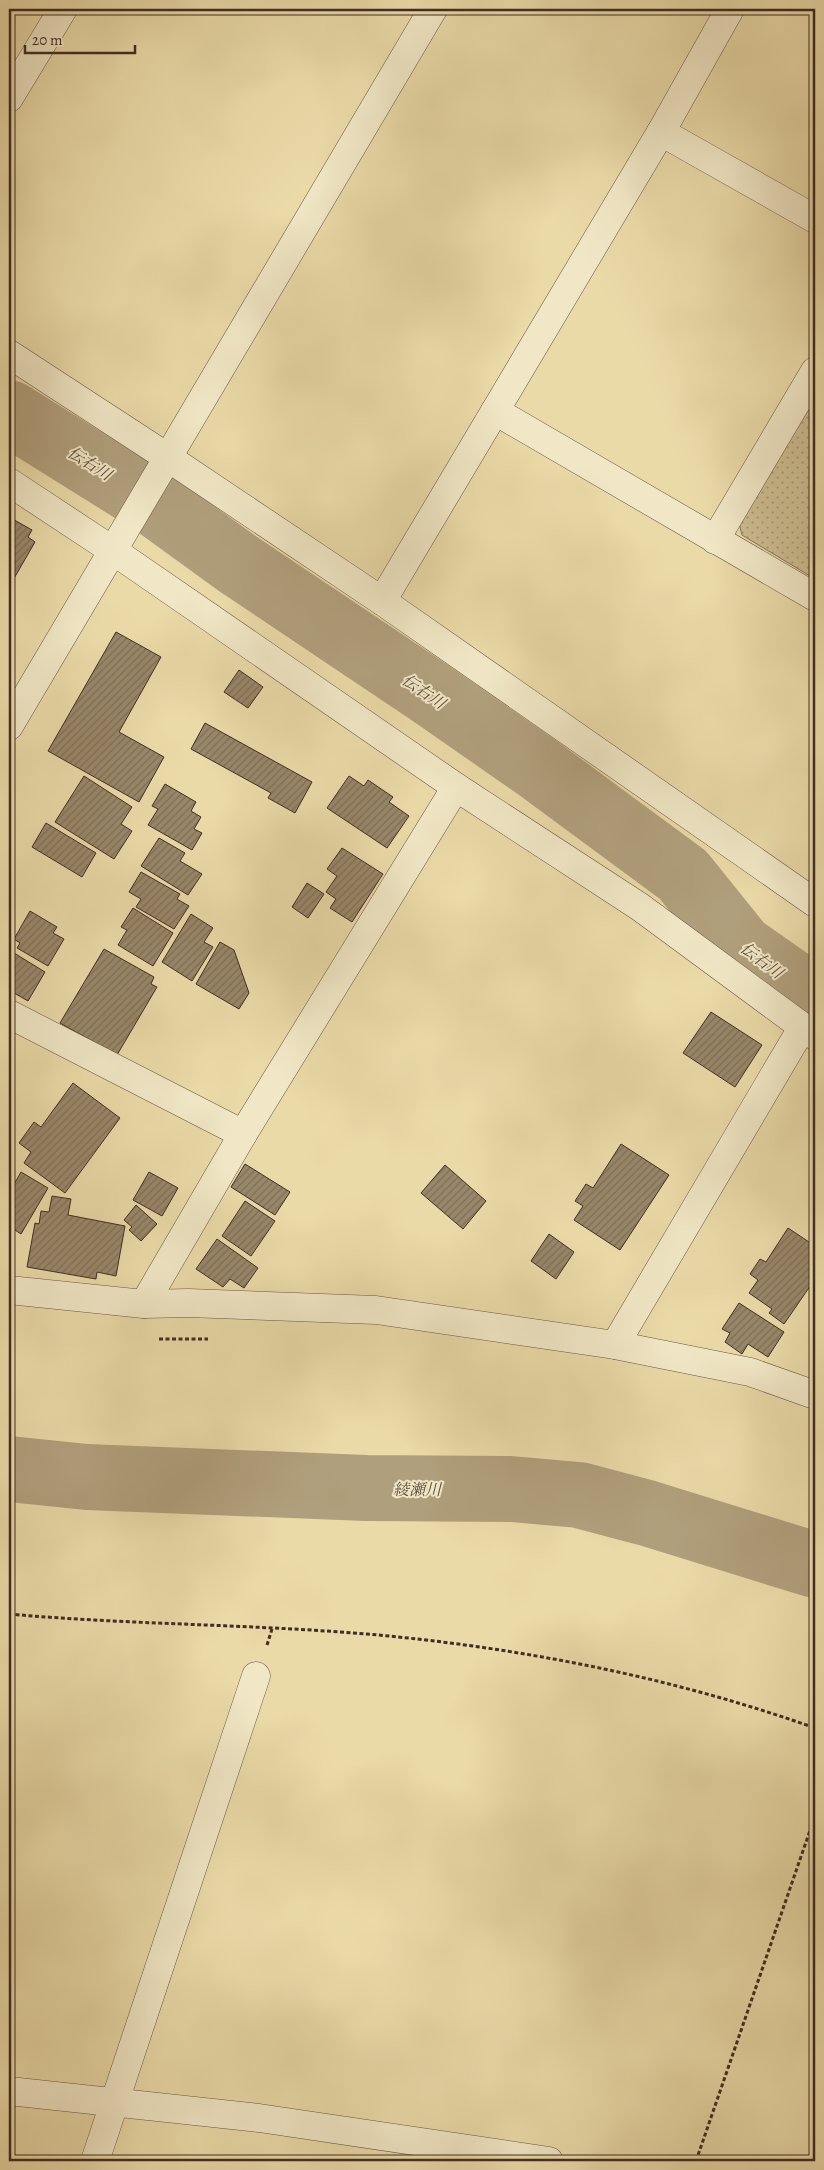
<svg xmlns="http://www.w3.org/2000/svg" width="824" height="2170" viewBox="0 0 824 2170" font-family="Alegreya,'Noto Serif JP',serif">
<defs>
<pattern id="grass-dots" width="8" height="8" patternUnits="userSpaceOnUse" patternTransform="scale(1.25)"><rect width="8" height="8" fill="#cdbd92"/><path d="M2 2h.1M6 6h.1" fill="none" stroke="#a89a77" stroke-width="1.8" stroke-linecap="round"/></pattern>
<pattern id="building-hatch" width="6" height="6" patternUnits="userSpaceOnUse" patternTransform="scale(1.25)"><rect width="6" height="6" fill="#98876a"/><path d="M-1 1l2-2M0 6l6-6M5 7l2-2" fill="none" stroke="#7d6f57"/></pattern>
</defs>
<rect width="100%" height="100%" fill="#eadaa8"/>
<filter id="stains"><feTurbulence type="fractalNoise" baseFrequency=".004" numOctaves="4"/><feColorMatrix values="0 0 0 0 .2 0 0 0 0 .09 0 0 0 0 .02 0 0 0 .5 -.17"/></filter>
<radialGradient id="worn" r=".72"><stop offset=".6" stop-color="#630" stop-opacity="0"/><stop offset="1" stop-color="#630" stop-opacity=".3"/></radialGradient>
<polygon fill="url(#grass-dots)" stroke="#86755c" points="815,388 815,579 742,535 738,519"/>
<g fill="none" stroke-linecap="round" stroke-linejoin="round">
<g stroke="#b09f7c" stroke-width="66">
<polyline points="9,413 158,506 238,564 429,692 538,768 683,875 741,947 815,999"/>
<polyline points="9,1469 87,1477 366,1488 511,1489 579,1495 647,1513 815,1565"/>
</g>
</g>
<g fill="url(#building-hatch)" stroke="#402d26">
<polygon points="9,517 32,530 28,537 35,542 9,587"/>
<polygon points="116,632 161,657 119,732 164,757 139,802 48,751"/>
<polygon points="239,670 263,687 248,708 224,692"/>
<polygon points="205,723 312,782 295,813 268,798 271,793 191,749"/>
<polygon points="84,776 132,807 121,824 132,831 114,859 55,822"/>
<polygon points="349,776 364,786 368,780 393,797 389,802 409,816 387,848 327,808"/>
<polygon points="165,784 196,802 191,811 201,817 194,829 202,833 192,850 148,825 158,809 152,806"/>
<polygon points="46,823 96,853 82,877 32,847"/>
<polygon points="159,838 185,853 180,861 202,874 188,895 141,866"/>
<polygon points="342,848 383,874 352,922 330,908 336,899 326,892 337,876 327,869"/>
<polygon points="141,872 180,894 177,899 189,906 174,929 136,907 141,899 129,892"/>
<polygon points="307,883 324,894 308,918 292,907"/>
<polygon points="133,908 173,933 153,966 118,945 127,930 121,927"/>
<polygon points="30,911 57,927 53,933 64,939 48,966 17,948 20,943 14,939"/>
<polygon points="191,914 213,928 204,942 213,947 192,981 162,962"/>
<polygon points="220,942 234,950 249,993 239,1009 196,984"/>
<polygon points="104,949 154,977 151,984 157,987 117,1055 60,1023"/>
<polygon points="14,953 45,972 28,1001 9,990 9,961"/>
<polygon points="711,1012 762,1045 735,1087 683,1053"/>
<polygon points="73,1083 120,1118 65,1193 24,1163 31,1152 19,1143 34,1122 41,1127"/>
<polygon points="621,1144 669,1175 620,1250 574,1220 583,1206 575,1201 586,1184 593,1188"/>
<polygon points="245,1164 290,1192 275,1215 231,1187"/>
<polygon points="445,1165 486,1201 463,1229 421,1193"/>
<polygon points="21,1172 48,1188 21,1234 9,1226 9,1193"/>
<polygon points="149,1172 178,1188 162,1216 133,1200"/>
<polygon points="52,1196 71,1199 68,1215 125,1226 116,1276 97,1272 96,1279 27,1267 35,1223 39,1224 41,1211 49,1212"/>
<polygon points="245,1201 275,1221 251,1256 222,1236"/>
<polygon points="136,1205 157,1224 141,1241 129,1230 132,1227 124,1220"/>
<polygon points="788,1228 815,1246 815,1279 784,1324 769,1313 772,1309 749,1293 758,1280 750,1274 760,1259 766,1262"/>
<polygon points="549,1234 574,1252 556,1279 531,1261"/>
<polygon points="217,1239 258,1268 244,1288 230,1279 223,1287 196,1269"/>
<polygon points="739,1303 784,1332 768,1357 748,1344 742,1354 725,1342 730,1333 722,1329"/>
</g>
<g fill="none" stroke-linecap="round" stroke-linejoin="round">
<g stroke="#6a5846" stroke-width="29">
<g id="minor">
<polyline points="9,98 63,9"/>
<polyline points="661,132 815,219"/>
<polyline points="9,354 167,457 382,601 815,903"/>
<polyline points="495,411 815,597"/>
<polyline points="9,482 112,550 456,787 640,907 815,1036"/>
<polyline points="715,540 815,371"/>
<polyline points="382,601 661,132 730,9"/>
<polyline points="9,1014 243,1134"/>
<polyline points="9,1290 144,1304 189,1303 376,1310 615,1345 750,1372 815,1395"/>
<polyline points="144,1304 243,1134 456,787"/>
<polyline points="615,1345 802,1028"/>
<polyline points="95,2161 256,1676"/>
</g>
</g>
<g stroke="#6a5846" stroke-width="29">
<g id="tertiary">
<polyline points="9,726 433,9"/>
<polyline points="9,2091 259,2118 549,2161"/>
</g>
</g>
<g stroke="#402d26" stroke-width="3" stroke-dasharray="4 2.5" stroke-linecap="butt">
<polyline points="159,1339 208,1339"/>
<path d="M9 1614C132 1625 255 1624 378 1635 527 1649 674 1678 815 1728"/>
<polyline points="267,1645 272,1629"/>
<polyline points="696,2161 815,1816"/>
</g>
<use href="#minor" stroke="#f1e7c6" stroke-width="28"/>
<use href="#tertiary" stroke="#f1e7c6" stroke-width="28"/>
</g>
<g text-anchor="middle" stroke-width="4" stroke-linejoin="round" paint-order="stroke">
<g font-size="16" font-style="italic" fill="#5c4a3c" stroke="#f1e7c6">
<text transform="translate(90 463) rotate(32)" y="6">伝右川</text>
<text transform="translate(424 691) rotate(34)" y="6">伝右川</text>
<text transform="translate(762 960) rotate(37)" y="6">伝右川</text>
<text x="417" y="1495">綾瀬川</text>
</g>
</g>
<rect width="824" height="2170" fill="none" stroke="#eadaa8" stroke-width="30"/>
<rect x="10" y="10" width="804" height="2150" fill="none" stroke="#402d26" stroke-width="2.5"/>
<rect x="15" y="15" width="794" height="2140" fill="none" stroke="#402d26"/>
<path d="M25 45v8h110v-8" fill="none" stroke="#402d26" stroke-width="2.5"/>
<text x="32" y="45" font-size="15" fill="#402d26" stroke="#f1e7c6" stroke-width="4" paint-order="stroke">20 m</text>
<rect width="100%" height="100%" filter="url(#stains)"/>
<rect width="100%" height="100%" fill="url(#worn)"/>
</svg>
